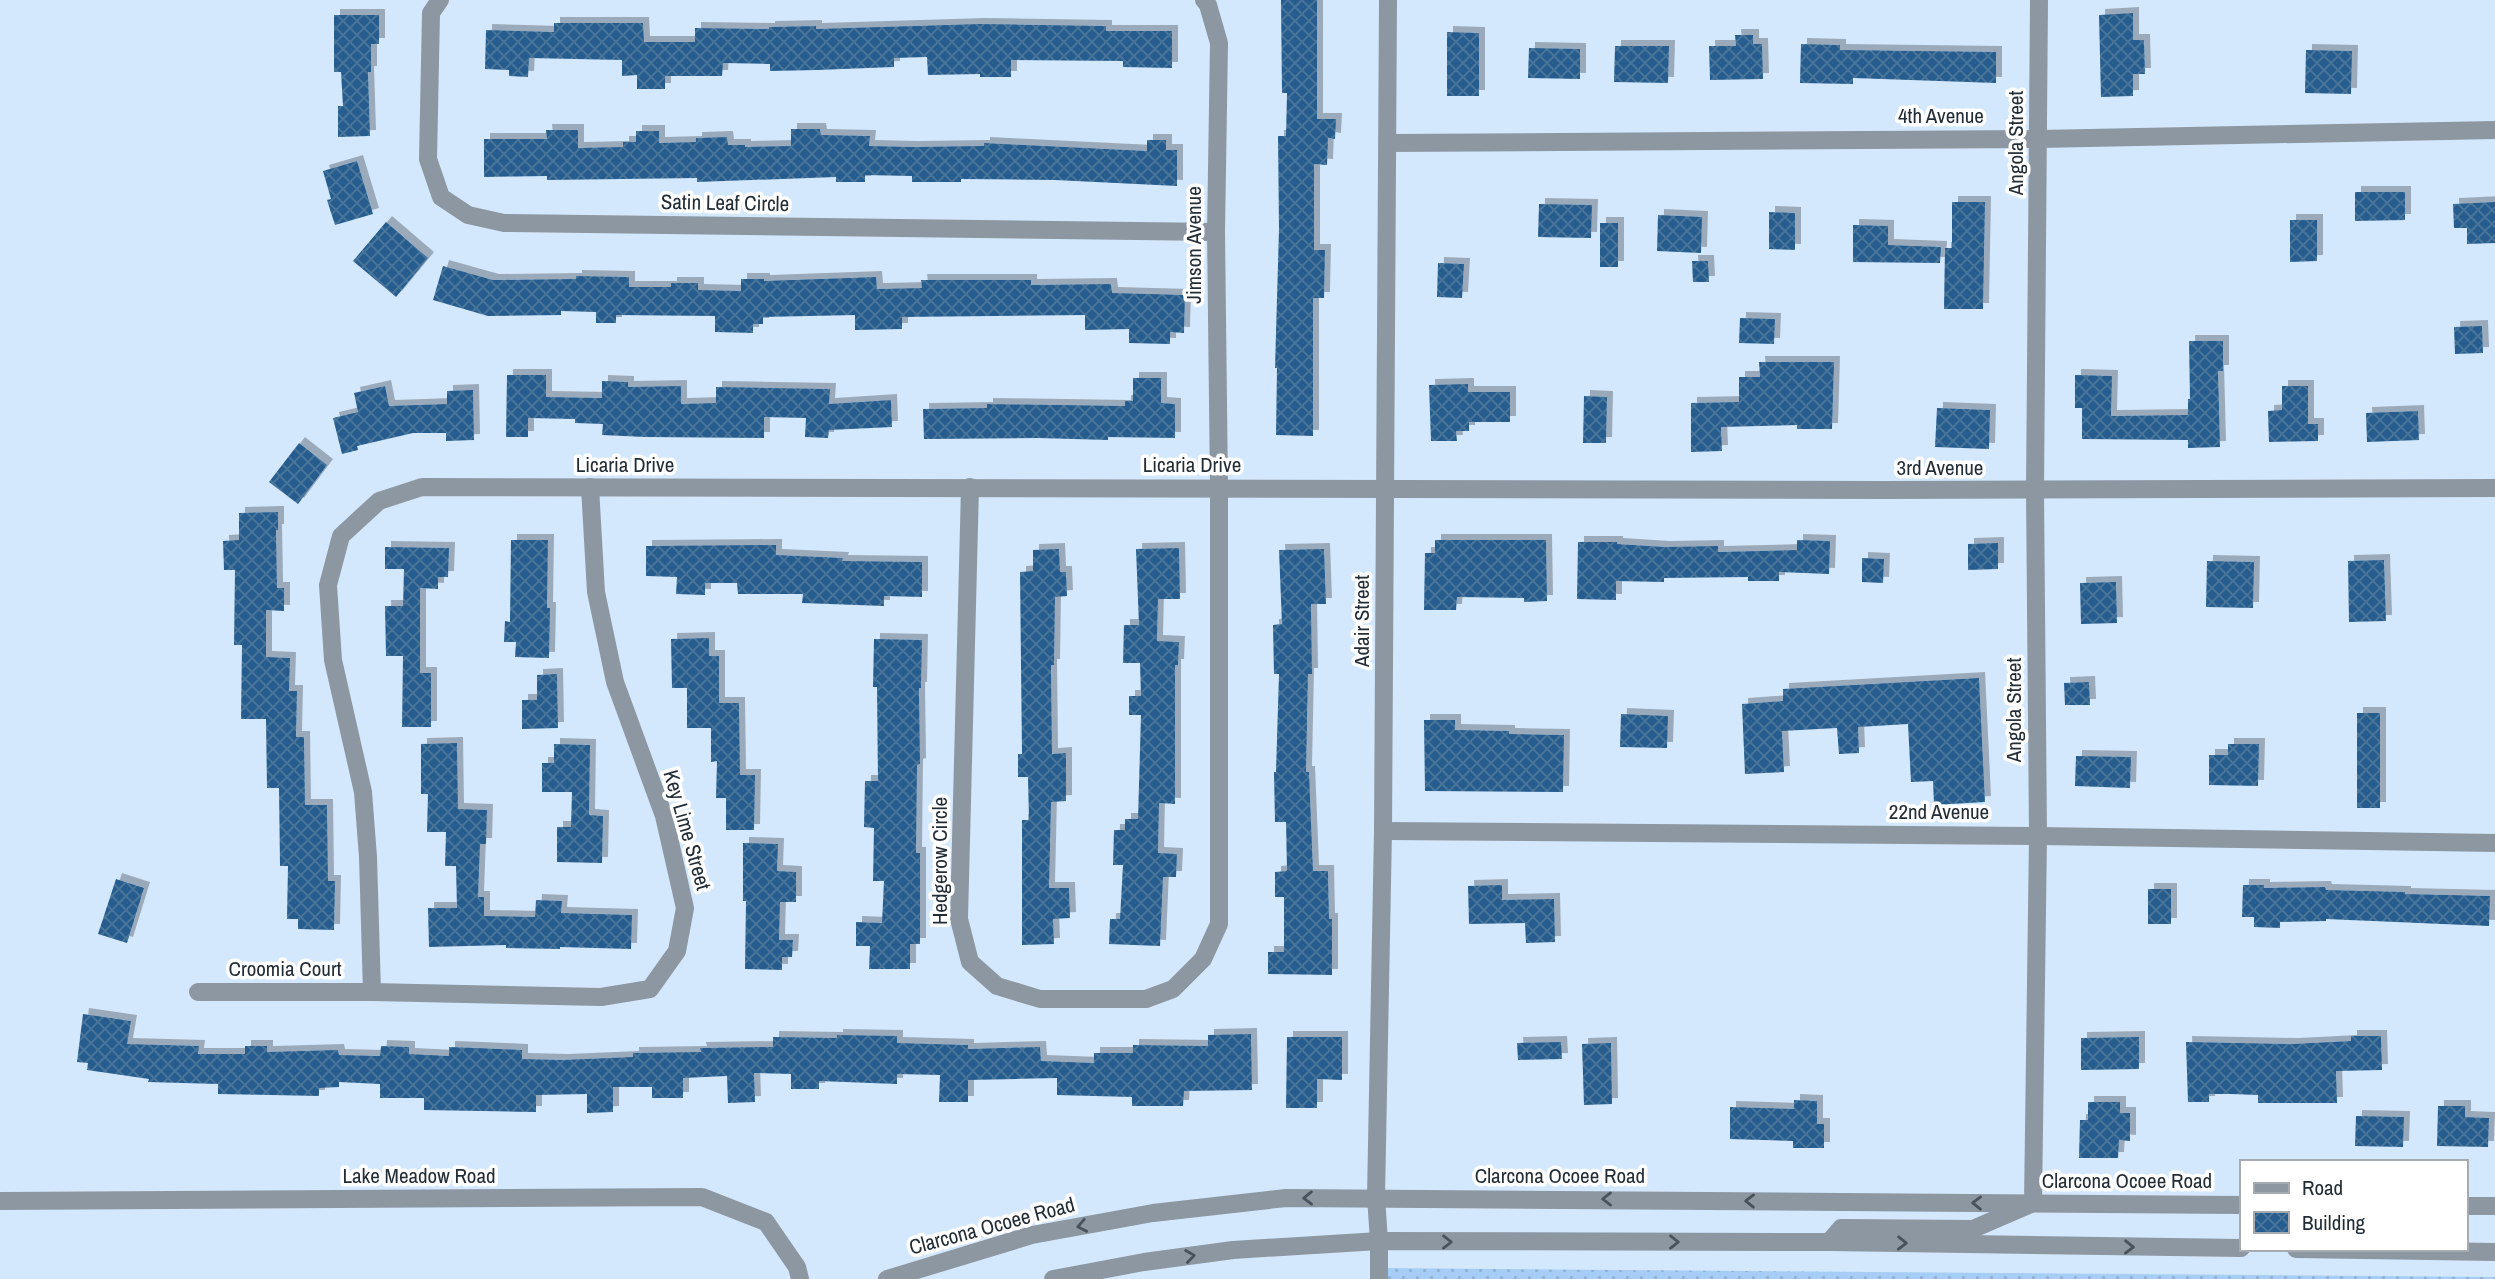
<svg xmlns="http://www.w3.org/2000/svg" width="2495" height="1279" viewBox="0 0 2495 1279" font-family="'Archivo Narrow',sans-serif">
<defs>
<pattern id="grass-dots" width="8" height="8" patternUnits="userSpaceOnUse" patternTransform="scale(1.75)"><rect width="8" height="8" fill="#a5cdf5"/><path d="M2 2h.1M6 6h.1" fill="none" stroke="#8eb0d3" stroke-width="1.8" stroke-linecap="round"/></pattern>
<pattern id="building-cross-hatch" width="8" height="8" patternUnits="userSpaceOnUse" patternTransform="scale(1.75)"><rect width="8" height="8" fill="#265d8e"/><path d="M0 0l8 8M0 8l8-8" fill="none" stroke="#4c769b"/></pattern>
<filter id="shadow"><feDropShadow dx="6" dy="-6" stdDeviation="0" flood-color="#0004"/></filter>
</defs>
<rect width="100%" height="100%" fill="#d4e8fd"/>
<polygon fill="url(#grass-dots)" points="1384,1268 2495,1277 2495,1279 1384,1279"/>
<g fill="url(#building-cross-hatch)" filter="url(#shadow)">
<polygon points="1281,0 1317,0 1317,119 1336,119 1335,139 1328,138 1327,165 1314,164 1314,250 1325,250 1324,298 1313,298 1313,436 1276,435 1277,368 1275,368 1279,229 1278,136 1286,136 1287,93 1282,93"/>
<polygon points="2133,13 2133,40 2144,40 2145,74 2133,74 2133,96 2101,97 2099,15"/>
<polygon points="334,15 379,15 379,44 371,44 371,72 368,72 370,136 338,137 338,106 343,106 341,72 334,72"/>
<polygon points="554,23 643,23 644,42 695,42 695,28 769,29 769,27 816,26 816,29 979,24 1106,26 1106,31 1172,31 1172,68 1123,67 1123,61 1011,60 1011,77 980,77 980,74 928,75 927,57 894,58 894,67 817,70 770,71 770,64 723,63 722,76 665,76 665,89 637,89 637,75 622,76 622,60 529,58 528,77 509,76 509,70 485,69 486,30 554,32"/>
<polygon points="1447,32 1479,33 1479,96 1447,96"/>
<polygon points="1735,35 1753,35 1753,44 1762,44 1763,79 1710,80 1709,46 1736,46"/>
<polygon points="1801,44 1840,45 1840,50 1996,52 1996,83 1853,78 1853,84 1800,83"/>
<polygon points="1615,46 1669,46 1668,83 1614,82"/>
<polygon points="1529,48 1580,49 1580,79 1528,78"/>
<polygon points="2306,50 2352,51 2351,94 2305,93"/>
<polygon points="791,129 820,129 821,135 870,136 869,146 912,147 984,146 984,143 1147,151 1147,140 1166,140 1166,150 1177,150 1177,186 1055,180 961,179 961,182 912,182 912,176 865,175 865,182 836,182 836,177 697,182 697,178 547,180 547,176 484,177 484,139 547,139 546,130 578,130 578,148 623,147 623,142 636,142 636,131 659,131 659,143 696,142 696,138 727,137 728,145 745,145 745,147 791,146"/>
<polygon points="357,161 373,214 335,225 327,200 331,199 323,171"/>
<polygon points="2355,192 2405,192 2405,220 2355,221"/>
<polygon points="1952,202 1985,202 1983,309 1944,309 1945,248 1952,248"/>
<polygon points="2495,202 2495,243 2467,244 2467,228 2454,228 2453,204"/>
<polygon points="1539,204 1592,205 1591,238 1538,237"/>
<polygon points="1769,212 1795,213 1795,250 1769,249"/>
<polygon points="1658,215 1702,217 1701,253 1657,251"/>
<polygon points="2290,220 2317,220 2317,261 2290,262"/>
<polygon points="386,222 428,258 396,297 353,261"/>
<rect x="1600" y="223" width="18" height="44"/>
<polygon points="1853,225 1888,226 1888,245 1941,247 1940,263 1853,262"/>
<polygon points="1692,261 1708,261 1709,282 1693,282"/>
<polygon points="1438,263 1464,264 1462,298 1437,297"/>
<polygon points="443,266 493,280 576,279 576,276 629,277 629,287 671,287 671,283 698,283 698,290 741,291 741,279 764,279 764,281 876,277 877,289 922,288 921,280 1031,280 1031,285 1111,284 1112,293 1185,295 1184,333 1170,332 1170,344 1129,343 1129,329 1085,330 1085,315 902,317 902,329 855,330 855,315 763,317 763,324 753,324 753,333 715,332 715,316 616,315 616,323 596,323 596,312 561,311 561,315 488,316 433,300"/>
<polygon points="1740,318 1775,319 1774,344 1739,343"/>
<polygon points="2482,326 2483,353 2455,354 2454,327"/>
<polygon points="2189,341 2223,341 2223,371 2218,371 2220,447 2188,448 2188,440 2082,439 2082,408 2075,408 2075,375 2112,376 2111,416 2188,415 2188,399 2190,399"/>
<polygon points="1759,362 1834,362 1832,429 1797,429 1797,425 1721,427 1722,451 1691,452 1691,403 1739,402 1739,377 1760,377"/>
<polygon points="507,375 546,375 546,397 602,398 602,381 628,382 628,387 681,386 681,404 716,403 716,387 830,389 829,404 891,400 892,427 829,430 828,438 805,437 806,418 764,417 764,438 645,437 602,435 603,424 575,423 575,419 528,418 528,437 506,437"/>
<polygon points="1133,378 1161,378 1161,403 1175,404 1175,438 1108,437 1108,440 1039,438 924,439 923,409 987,408 987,404 1125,406 1125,401 1133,401"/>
<polygon points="1468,384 1468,392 1510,392 1510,422 1469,422 1469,431 1456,431 1457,441 1431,441 1429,385"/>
<polygon points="385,386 389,406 447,404 447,391 473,390 474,440 446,441 446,433 413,433 357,446 358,450 342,454 333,418 358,412 354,393"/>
<polygon points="2282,386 2308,386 2308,424 2318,424 2318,441 2269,442 2268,411 2282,410"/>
<polygon points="1584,396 1607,397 1606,443 1583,443"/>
<polygon points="1937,408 1990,410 1989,449 1935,447"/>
<polygon points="2418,411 2419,440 2367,442 2366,413"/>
<polygon points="299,443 327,465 298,504 269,482"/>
<polygon points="278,512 278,530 276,530 277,588 284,588 284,611 266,610 266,657 290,658 289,691 297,691 296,737 304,737 305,805 327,805 328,881 335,881 334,930 298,929 298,919 287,919 288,866 280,866 279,788 267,788 266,719 241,719 242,645 234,645 235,570 224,570 223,541 239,540 239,513"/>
<polygon points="511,540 548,540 547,608 550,608 549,658 515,657 516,642 504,642 505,621 510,622"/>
<polygon points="1435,540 1546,540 1547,601 1524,602 1524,598 1457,597 1456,610 1424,610 1425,553 1435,553"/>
<polygon points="1797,540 1830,541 1829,574 1779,572 1779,581 1748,581 1748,577 1664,578 1664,582 1616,581 1616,600 1577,599 1578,542 1617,542 1617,544 1664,547 1718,546 1718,552 1797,550"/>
<polygon points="1998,543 1998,569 1968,570 1968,544"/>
<polygon points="776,545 776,555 843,558 842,561 922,562 922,597 884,596 884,606 802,603 803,594 738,594 737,583 705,583 705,595 676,594 677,577 646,576 646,546"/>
<polygon points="385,547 449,548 448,577 438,577 438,589 420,588 420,673 431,673 431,727 402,727 403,656 386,656 385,606 403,606 404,569 385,569"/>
<polygon points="1179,548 1180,599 1158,599 1157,641 1179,642 1178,665 1175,665 1175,804 1159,803 1158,853 1177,854 1176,877 1163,877 1160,946 1109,944 1110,919 1120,919 1123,865 1113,865 1114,830 1125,830 1125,819 1138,819 1141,715 1129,715 1129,696 1141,696 1140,663 1123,663 1124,625 1139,625 1136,549"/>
<polygon points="1059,549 1060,572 1066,572 1067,596 1055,597 1054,665 1051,665 1052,754 1066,753 1066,801 1051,802 1049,888 1069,888 1070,918 1053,919 1054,944 1022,945 1022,820 1029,820 1028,777 1018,777 1018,754 1022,754 1020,572 1033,571 1033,550"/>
<polygon points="1324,549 1326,604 1311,604 1312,674 1308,674 1306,772 1309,772 1313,871 1328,871 1329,919 1332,919 1332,975 1268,974 1268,952 1284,952 1284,897 1275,897 1275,872 1287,871 1286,822 1275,822 1274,772 1276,772 1279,674 1274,674 1273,625 1282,624 1279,550"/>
<polygon points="1862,558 1884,559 1883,583 1862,582"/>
<polygon points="2384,560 2386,621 2349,622 2348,561"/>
<polygon points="2207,561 2254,562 2253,608 2206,607"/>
<polygon points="2116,582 2117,623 2081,624 2080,583"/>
<polygon points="709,638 709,656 719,656 719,703 739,703 740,775 755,775 754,830 726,830 726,798 716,798 717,761 711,762 711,728 687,728 687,688 672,688 671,639"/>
<polygon points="874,639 922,640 921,688 919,688 920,764 917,765 916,853 920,853 920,944 910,944 910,969 869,969 870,946 856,946 856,922 882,923 884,881 873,881 874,828 864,827 865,781 878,781 877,687 873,687"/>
<polygon points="557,674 558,728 522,729 522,700 537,700 537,675"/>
<polygon points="1979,678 1985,802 1934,805 1933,781 1911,782 1908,724 1858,727 1859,753 1839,754 1837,728 1782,731 1784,772 1745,774 1742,704 1783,701 1783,689"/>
<polygon points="2089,682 2090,705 2065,705 2064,683"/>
<rect x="2357" y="713" width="23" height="95"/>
<polygon points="1621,714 1668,716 1667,748 1620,747"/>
<polygon points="1424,720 1455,720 1455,730 1509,731 1509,734 1564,735 1563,792 1425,791"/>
<polygon points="457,743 458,809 487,810 486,844 480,844 478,897 484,897 484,916 535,917 536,900 562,901 561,913 632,915 631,949 560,947 560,949 506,948 506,945 429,947 428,908 457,908 456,866 445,866 446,832 427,832 428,794 421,794 421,744"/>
<polygon points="554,744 590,745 589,815 603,816 602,863 557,862 557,827 571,827 572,792 542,792 542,763 554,763"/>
<polygon points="2228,744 2259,744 2258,786 2209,785 2209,755 2228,755"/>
<polygon points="2076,756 2131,757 2130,788 2075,786"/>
<polygon points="743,843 778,844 777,871 796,872 796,902 780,902 779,940 793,940 792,957 782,957 782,970 745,969 746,901 743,901"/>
<polygon points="116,879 144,888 127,943 98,934"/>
<polygon points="1502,885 1502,900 1554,899 1555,942 1526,943 1525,923 1469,924 1468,886"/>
<polygon points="2243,885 2264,885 2264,888 2325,887 2326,890 2405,892 2405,894 2490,896 2489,926 2326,919 2326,921 2280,922 2280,928 2254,927 2254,917 2242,917"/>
<rect x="2148" y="889" width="23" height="35"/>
<polygon points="83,1014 131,1021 127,1044 199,1046 198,1054 245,1054 245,1046 267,1046 267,1052 338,1050 339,1055 380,1056 381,1046 409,1047 409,1054 449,1056 449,1047 477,1048 522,1050 522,1059 562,1060 633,1057 633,1053 701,1052 700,1048 773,1047 773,1037 837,1038 837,1035 897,1036 897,1043 968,1045 968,1049 1040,1047 1041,1061 1094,1063 1094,1053 1133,1053 1133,1045 1208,1046 1208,1035 1251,1034 1252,1090 1184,1091 1183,1106 1132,1106 1132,1097 1057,1095 1057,1078 968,1080 968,1102 939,1102 940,1075 897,1074 897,1084 819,1081 819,1089 791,1089 791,1074 754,1073 755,1102 728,1103 727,1076 683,1078 683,1098 652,1098 652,1087 613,1087 613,1112 587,1113 587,1094 536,1095 536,1112 424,1110 424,1098 380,1098 380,1084 339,1082 339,1087 319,1088 319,1096 218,1094 218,1084 148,1082 149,1079 87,1070 88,1063 77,1062"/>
<polygon points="2351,1036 2381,1036 2382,1070 2336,1071 2337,1103 2258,1103 2258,1095 2231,1094 2209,1094 2209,1102 2188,1102 2186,1042 2293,1044 2351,1041"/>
<polygon points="1287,1037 1342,1037 1342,1080 1317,1079 1317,1108 1286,1108"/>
<polygon points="2139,1037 2139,1069 2081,1070 2081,1038"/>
<polygon points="1561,1042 1562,1059 1518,1060 1517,1043"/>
<polygon points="1611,1043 1612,1104 1584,1105 1582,1044"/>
<polygon points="1794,1100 1817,1101 1817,1124 1824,1124 1824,1148 1793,1148 1793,1141 1730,1139 1730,1107 1794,1109"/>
<polygon points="2088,1102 2120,1102 2120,1113 2130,1113 2130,1141 2119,1140 2118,1158 2079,1158 2080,1120 2088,1120"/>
<polygon points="2438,1106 2465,1106 2465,1117 2489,1118 2488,1147 2437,1146"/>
<polygon points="2356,1116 2404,1117 2403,1147 2355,1146"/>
</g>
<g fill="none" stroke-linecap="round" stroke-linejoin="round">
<g stroke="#8d97a2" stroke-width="18">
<polyline points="440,0 431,13 428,159 441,197 468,215 504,223 1216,232"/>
<polyline points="1388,143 2039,139 2495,130"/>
<polyline points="970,487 959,919 970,962 997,986 1040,999 1146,999 1173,989 1203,959 1219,924 1219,487 1216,232 1219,43 1208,5 1204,0"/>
<polyline points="1383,831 2038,836 2495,843"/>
<polyline points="198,992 372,992 601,997 650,989 677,951 685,908 664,816 615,682 596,592 590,487"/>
<path d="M372 992 368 857 363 792 333 660 328 585 341 536 379 501 422 487C1113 487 1804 493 2495 488"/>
<polyline points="0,1201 702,1197 766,1222 797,1267 800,1279"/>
<polyline points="1379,1241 1379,1279"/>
<polyline points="1829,1242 1841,1228 1973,1229 2033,1203 2038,836 2035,491 2039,0"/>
</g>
<g stroke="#8d97a2" stroke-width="18">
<polyline points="2465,1206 2495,1206"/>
<polyline points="1379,1241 1376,1197 1383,831 1388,0"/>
<polyline points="2296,1249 2495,1252"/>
<polyline points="887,1279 1032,1235 1153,1213 1286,1198 2241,1205"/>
<polyline points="1053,1279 1144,1262 1233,1250 1379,1241 1829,1242 2241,1248"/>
</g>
</g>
<defs><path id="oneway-chevron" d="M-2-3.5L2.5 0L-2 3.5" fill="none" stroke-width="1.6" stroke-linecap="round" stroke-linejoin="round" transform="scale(1.75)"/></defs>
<g stroke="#48525c">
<use href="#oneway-chevron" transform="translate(1308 1198) rotate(179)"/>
<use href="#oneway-chevron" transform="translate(1607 1199) rotate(-180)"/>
<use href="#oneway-chevron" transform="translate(1750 1201) rotate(-179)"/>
<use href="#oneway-chevron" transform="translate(1977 1203) rotate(-179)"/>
<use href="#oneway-chevron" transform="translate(1082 1226) rotate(169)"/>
<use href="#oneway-chevron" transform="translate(1447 1242)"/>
<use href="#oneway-chevron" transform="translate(1674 1242)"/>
<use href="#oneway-chevron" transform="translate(1902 1243) rotate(1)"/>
<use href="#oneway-chevron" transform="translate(2129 1247) rotate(1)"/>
<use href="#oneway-chevron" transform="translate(1190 1256) rotate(-8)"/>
</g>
<g text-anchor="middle" stroke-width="7" stroke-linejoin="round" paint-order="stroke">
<g font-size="21" fill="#232d36" stroke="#fff">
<text x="1941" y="123">4th Avenue</text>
<text transform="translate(2016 143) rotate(-90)" y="7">Angola Street</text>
<text transform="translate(725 203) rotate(1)" y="7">Satin Leaf Circle</text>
<text transform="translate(1194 245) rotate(-90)" y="7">Jimson Avenue</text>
<text x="625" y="472">Licaria Drive</text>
<text x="1192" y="472">Licaria Drive</text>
<text x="1940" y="475">3rd Avenue</text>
<text transform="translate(1362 621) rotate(-90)" y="7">Adair Street</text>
<text transform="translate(2014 710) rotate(-90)" y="7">Angola Street</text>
<text x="1939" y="819">22nd Avenue</text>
<text transform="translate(687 830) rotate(74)" y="7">Key Lime Street</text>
<text transform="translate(940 861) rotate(-90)" y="7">Hedgerow Circle</text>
<text x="285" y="976">Croomia Court</text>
<text x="419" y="1183">Lake Meadow Road</text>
<text x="1560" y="1183">Clarcona Ocoee Road</text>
<text x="2127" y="1188">Clarcona Ocoee Road</text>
<text transform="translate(992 1226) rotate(-15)" y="7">Clarcona Ocoee Road</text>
</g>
</g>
<rect x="2240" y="1160" width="228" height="91" fill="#ffffff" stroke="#a7abaf" stroke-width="2"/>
<rect x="2254" y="1183" width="35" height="10" fill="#8d97a2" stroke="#a7abaf" stroke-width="2"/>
<text x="2302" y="1195" font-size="21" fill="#232d36">Road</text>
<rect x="2254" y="1212" width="35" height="21" fill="url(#building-cross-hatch)" stroke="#a7abaf" stroke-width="2"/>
<text x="2302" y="1230" font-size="21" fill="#232d36">Building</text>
</svg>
